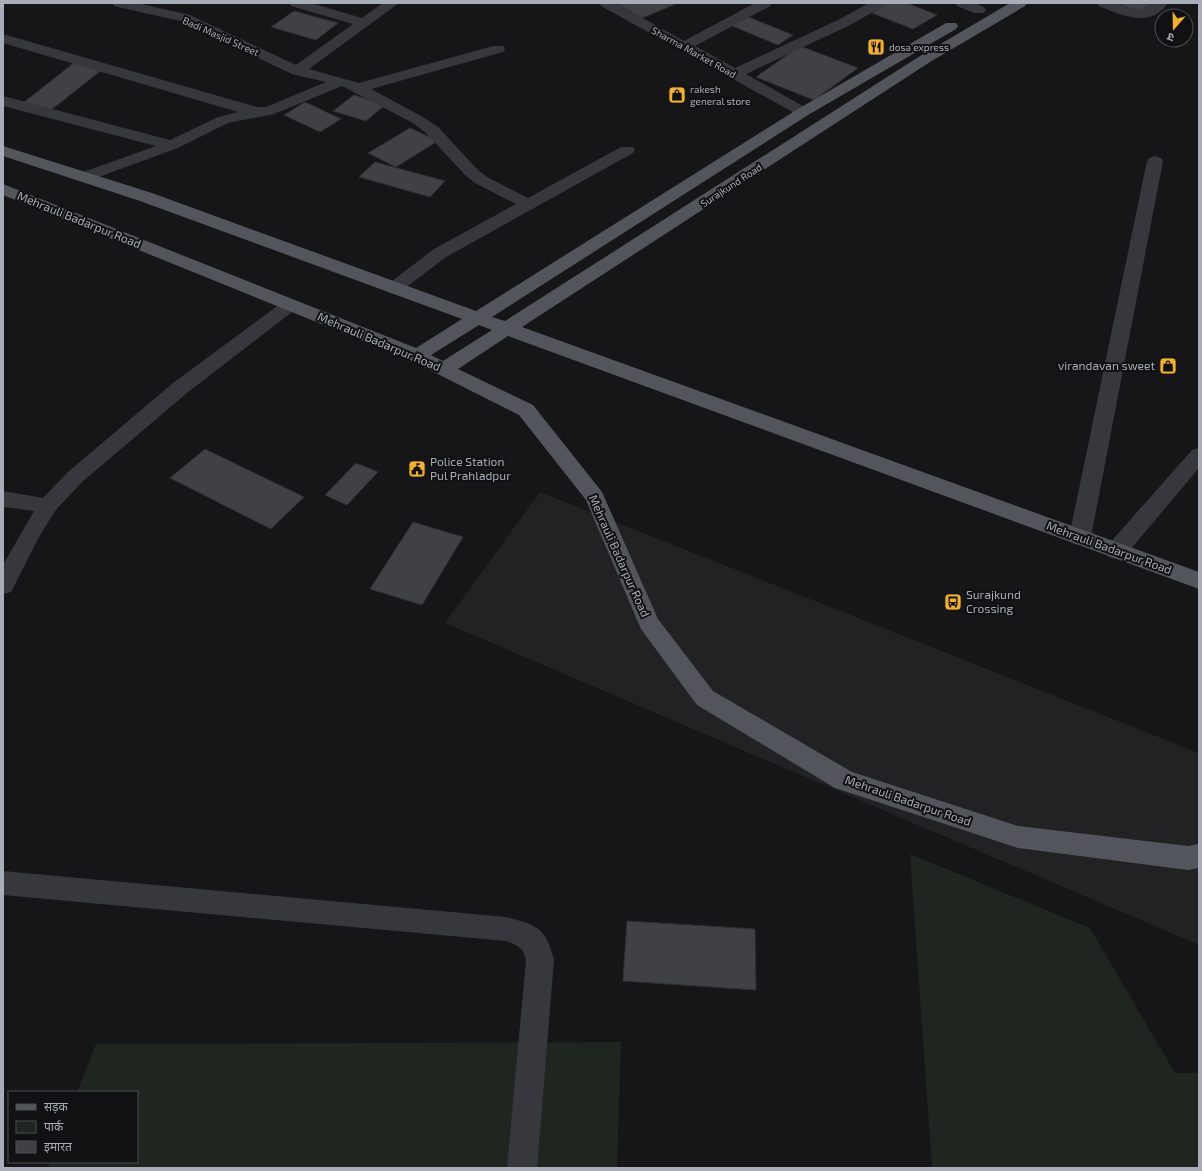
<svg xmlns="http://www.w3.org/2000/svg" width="1202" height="1171" viewBox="0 0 1202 1171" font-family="'Exo 2','Noto Sans Devanagari',sans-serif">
<rect width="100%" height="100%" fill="#161618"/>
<polygon fill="#222225" points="540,492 1199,753 1199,945 445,623"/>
<g fill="#1e261f">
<polygon points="910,854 1090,928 1175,1073 1199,1073 1199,1168 932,1168"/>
<polygon points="621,1042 617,1168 48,1168 50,1162 137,1162 137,1092 77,1092 96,1044"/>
</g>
<g fill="#404145" stroke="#303034">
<polygon points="616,3 678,3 642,18"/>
<polygon points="887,3 907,3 937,15 913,29 872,13"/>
<polygon points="1117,3 1152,3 1139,12"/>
<polygon points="294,11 338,23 316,40 271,27"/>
<polygon points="746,16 793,35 778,45 730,25"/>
<polygon points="800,46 858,68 814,100 756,77"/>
<polygon points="75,62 103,69 51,110 23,103"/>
<polygon points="354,95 385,105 366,121 333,111"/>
<polygon points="305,102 341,119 320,132 284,115"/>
<polygon points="410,128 438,141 396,167 368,153"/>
<polygon points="375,162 445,181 430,197 359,177"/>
<polygon points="205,449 304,497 271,529 170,478"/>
<polygon points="356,463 378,472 347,505 325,495"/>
<polygon points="413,522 463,537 422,605 370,589"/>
<polygon points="627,921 755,929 756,990 623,981"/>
</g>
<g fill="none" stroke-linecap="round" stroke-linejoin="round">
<g fill="#37383d" fill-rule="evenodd">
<polygon points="112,3 137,3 190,15 296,65 353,24 291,6 289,3 311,3 362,18 383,3 399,3 309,69 359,83 493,46 503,46 505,49 503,52 371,89 423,117 438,127 477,169 487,177 528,198 621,147 633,147 635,150 633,153 446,257 400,292 394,294 388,292 385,288 388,284 434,249 516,204 475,183 465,175 426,133 413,123 342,86 274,114 228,123 178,148 90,180 84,182 78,180 76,177 78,174 156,146 3,106 3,96 170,140 218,117 238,112 3,43 3,34 257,107 266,107 326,82 292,74 180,21 114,6"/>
<polygon points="599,3 616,3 684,41 755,3 772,3 770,6 695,46 735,68 840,19 869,3 886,3 884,6 850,25 746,74 808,109 811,112 808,115 803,117 798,115 601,6"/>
<path d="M955 3C965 3 980 1 986 10L984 13H974L957 6Z"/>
<path d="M1097 3H1116L1132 9 1140 10 1152 3H1168C1150 29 1121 15 1099 6Z"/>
<polygon points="1155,156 1161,158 1163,161 1091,537 1088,543 1080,545 1072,543 1069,537 1147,161 1149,158"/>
<polygon points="290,299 296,301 299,305 296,309 187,393 82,482 55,511 39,537 11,592 3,594 3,565 34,511 3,507 3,491 43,498 68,472 173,383 284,301"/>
<polygon points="1199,448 1199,468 1124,557 1116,559 1108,557 1105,551 1108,545 1192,450"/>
<path d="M3 871 506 917C536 925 546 927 554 960L537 1168H507L526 960C523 947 518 945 506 941L3 895Z"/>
</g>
<path fill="#53555c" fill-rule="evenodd" d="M1010 3H1027L1025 6 930 62 522 327 1199 572V589L508 336 458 369 533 405 602 492 658 619 713 691 852 772 1018 826 1188 846 1199 844V868L1188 870 1018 848 835 788 697 705 641 629 586 500 519 415 410 360 3 195V184L416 348 462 319 140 201 3 156V146L152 193 476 311 798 109 946 23H956L958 26 956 29 808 115 492 317 505 321 920 56ZM479 325 492 330 443 361 431 355Z"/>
</g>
<defs>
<g id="restaurant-square" transform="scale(0.9)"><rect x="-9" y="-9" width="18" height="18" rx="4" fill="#f2b134" stroke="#111113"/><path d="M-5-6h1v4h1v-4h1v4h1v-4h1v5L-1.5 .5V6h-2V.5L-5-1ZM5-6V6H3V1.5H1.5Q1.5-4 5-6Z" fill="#111"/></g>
<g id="shop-square" transform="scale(0.9)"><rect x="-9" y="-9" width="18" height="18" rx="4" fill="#f2b134" stroke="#111113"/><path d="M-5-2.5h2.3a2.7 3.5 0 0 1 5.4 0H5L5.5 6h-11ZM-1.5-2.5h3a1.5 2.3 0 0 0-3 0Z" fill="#111"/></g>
<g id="civic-square" transform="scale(0.9)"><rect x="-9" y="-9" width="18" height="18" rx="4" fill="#f2b134" stroke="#111113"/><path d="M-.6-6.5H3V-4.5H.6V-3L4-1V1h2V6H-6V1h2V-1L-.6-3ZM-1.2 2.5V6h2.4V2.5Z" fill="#111"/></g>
<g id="bus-square" transform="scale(0.9)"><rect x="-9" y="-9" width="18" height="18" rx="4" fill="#f2b134" stroke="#111113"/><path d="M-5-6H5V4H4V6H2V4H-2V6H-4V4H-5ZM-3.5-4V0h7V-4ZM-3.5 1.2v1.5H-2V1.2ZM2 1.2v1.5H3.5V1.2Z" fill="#111"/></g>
</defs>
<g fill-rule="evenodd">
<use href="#restaurant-square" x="876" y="47"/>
<use href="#shop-square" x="677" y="95"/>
<use href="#shop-square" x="1168" y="366"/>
<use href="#civic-square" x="417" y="469"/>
<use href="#bus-square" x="953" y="602"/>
</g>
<g text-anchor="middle" stroke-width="4" stroke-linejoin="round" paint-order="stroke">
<g font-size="10" fill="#a8adb8" stroke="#111113">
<text transform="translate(221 36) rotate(24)" y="4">Badi Masjid Street</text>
<text transform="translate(694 52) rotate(29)" y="4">Sharma Market Road</text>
<text transform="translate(731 185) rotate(-33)" y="4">Surajkund Road</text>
</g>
<g font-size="10" fill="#a8adb8" stroke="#111113" text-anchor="start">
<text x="889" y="51">dosa express</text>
<text x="690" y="93">rakesh<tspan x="690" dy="12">general store</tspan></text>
</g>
<g font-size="12" fill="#a8adb8" stroke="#111113">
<text transform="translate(79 220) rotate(22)" y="4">Mehrauli Badarpur Road</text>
<text transform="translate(379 342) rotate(23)" y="4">Mehrauli Badarpur Road</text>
<text transform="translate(1109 548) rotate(20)" y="4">Mehrauli Badarpur Road</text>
<text transform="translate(619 556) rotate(66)" y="4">Mehrauli Badarpur Road</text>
<text transform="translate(908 801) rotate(19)" y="4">Mehrauli Badarpur Road</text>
</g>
<g font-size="12" fill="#a8adb8" stroke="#111113" text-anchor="start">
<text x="1155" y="370" text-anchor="end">virandavan sweet</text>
<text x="430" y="466">Police Station<tspan x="430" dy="14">Pul Prahladpur</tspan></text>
<text x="966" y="599">Surajkund<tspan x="966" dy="14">Crossing</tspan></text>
</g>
</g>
<rect width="1202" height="1171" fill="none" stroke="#a8adb8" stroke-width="8"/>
<rect x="8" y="1091" width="130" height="72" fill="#111113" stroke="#4d4f55"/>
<rect x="16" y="1104" width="20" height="6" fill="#53555c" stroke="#4d4f55"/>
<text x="44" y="1111" font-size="12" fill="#a8adb8">सड़क</text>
<rect x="16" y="1121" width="20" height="12" fill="#1e261f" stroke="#4d4f55"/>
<text x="44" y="1131" font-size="12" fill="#a8adb8">पार्क</text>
<rect x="16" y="1141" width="20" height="12" fill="#404145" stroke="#4d4f55"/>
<text x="44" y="1151" font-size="12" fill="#a8adb8">इमारत</text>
<g transform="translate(1174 28) rotate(200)"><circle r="19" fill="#111113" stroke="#4d4f55"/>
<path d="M0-3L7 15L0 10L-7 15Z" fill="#f2b134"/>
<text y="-6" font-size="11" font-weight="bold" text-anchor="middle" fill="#a8adb8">उ</text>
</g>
</svg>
